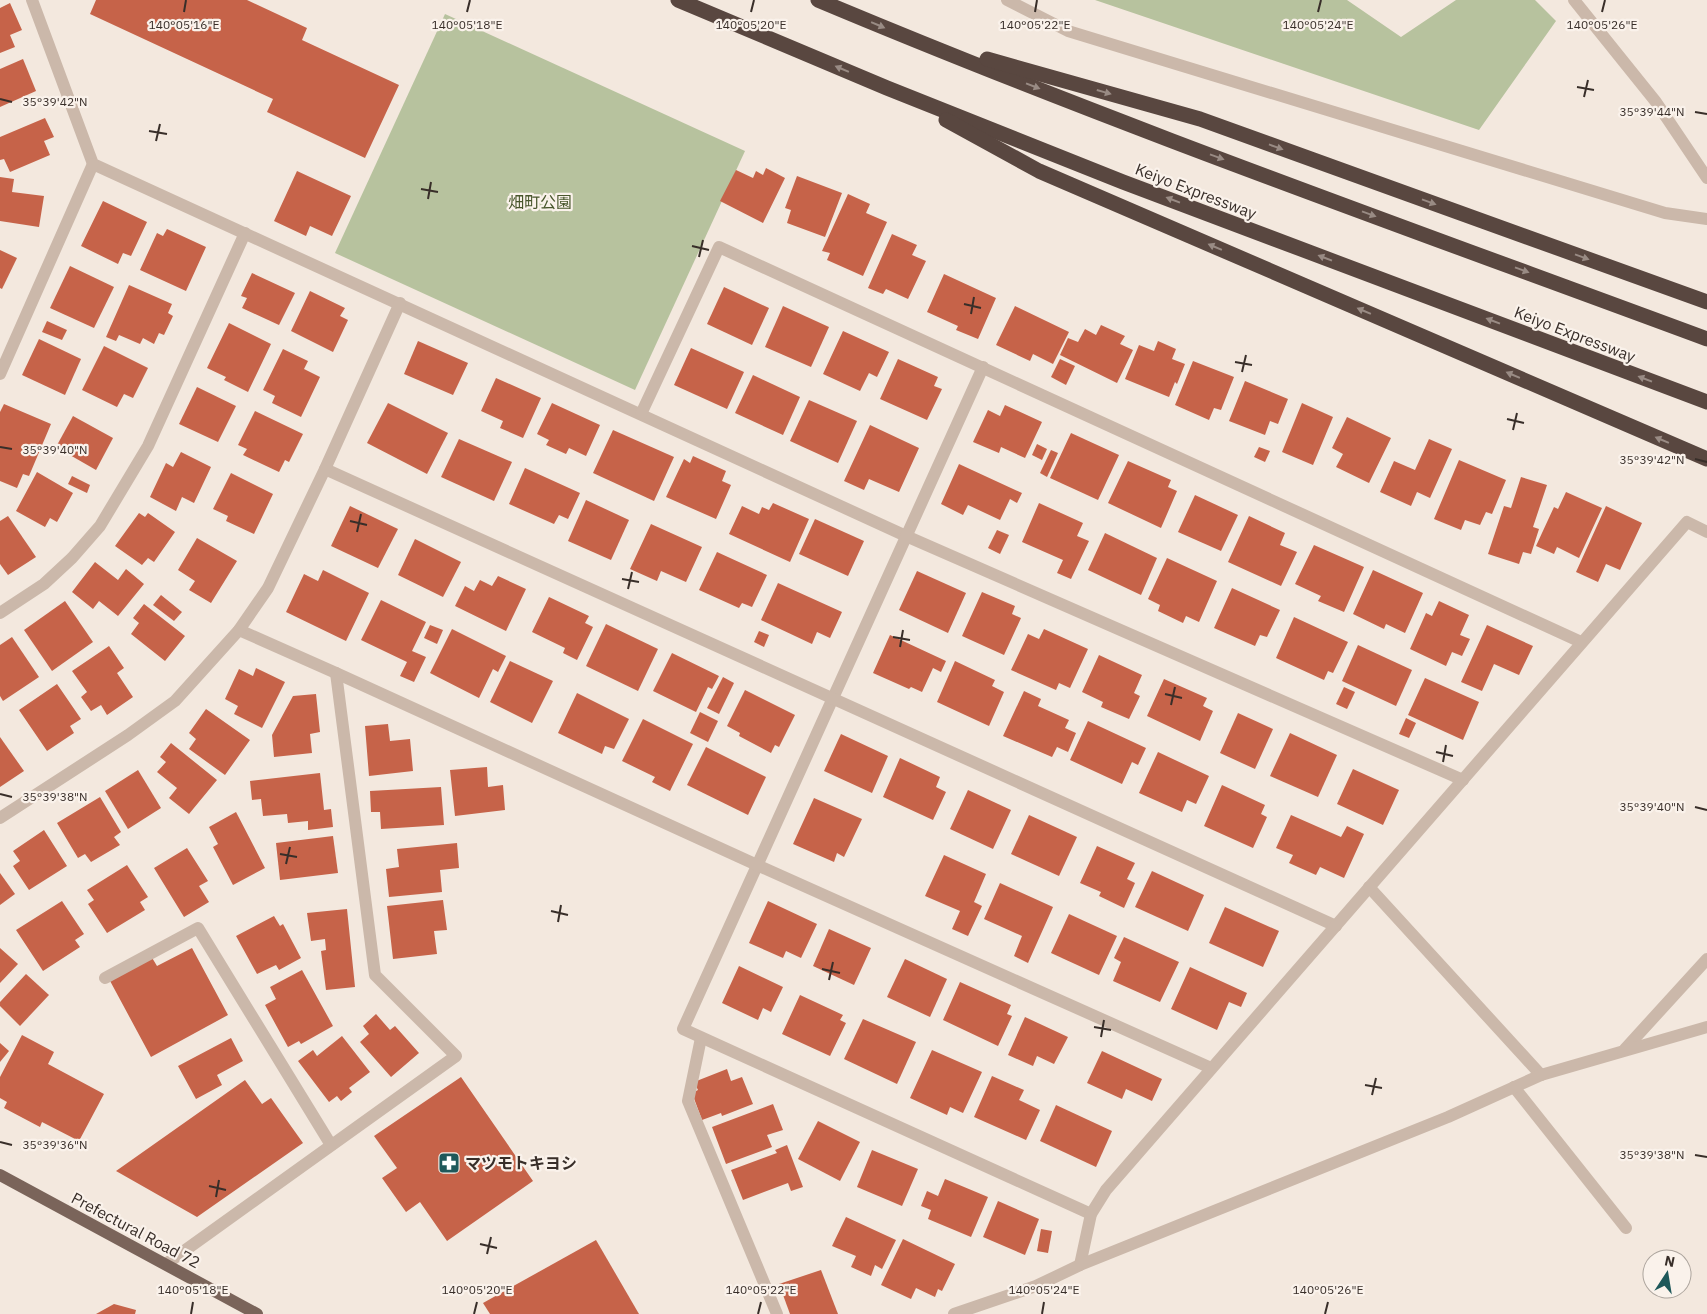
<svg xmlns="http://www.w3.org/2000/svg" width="1707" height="1314" viewBox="0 0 1707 1314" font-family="'IBM Plex Sans','Noto Sans JP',sans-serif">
<rect width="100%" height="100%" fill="#f3e8de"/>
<g fill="#b7c29e">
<polygon points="1095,0 1347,0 1401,37 1456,0 1535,0 1556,21 1479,130"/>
<polygon points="445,14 745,151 635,390 335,253"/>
</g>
<g fill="#c66349">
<polygon points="96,0 247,0 307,28 302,40 399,85 365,158 267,112 273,99 90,14"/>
<polygon points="10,3 22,30 10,35 15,47 0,53 0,8"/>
<polygon points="23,59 36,91 0,107 0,69"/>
<polygon points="45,118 54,137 44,141 50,155 10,172 4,159 0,160 0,137"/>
<polygon points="766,168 785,178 763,223 720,201 736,170 753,178 756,171 763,175"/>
<polygon points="297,171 351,196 332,236 310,226 306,236 274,221"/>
<polygon points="797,176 842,193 825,237 787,223 791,210 785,208"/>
<polygon points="0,177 14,179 12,192 44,196 39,227 0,221"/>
<polygon points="848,194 870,204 866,213 887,222 863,276 827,260 830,253 822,251"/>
<polygon points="103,201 147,222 131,256 123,253 118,264 81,246"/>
<polygon points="167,229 206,247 186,291 140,270 157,233 163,236"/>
<polygon points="892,234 917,245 912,255 926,261 908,299 886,289 883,294 868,288"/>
<polygon points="0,250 17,258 2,289 0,288"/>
<polygon points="70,266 114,287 94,328 50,308"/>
<polygon points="252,273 295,293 279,325 242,308 247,298 241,296"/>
<polygon points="944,274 996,298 978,339 956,330 958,326 927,312"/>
<polygon points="129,285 172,304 168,313 173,316 164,335 159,333 154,344 143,338 140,344 119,335 116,341 106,337"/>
<polygon points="724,287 769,308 752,345 707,324"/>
<polygon points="310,291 345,308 340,316 348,320 333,352 291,331"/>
<polygon points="783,306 829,327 811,367 765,347"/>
<polygon points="1015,306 1069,332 1053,364 1033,354 1030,361 996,345"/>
<polygon points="47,321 67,330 62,340 42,332"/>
<polygon points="229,323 271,344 248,392 224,380 226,377 207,368"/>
<polygon points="1101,325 1125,336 1120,344 1133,350 1117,383 1060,355 1068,338 1078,342 1085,329 1096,335"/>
<polygon points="843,331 889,352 877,377 869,373 860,391 823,374"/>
<polygon points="39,339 81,359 65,395 22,375"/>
<polygon points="418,341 468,363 453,395 404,374"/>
<polygon points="1158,341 1176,349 1172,359 1185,364 1177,384 1175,382 1169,397 1125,379 1139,345 1154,351"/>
<polygon points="104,346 148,368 133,398 124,394 117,407 82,390"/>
<polygon points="691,348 744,372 727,409 674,385"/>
<polygon points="283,349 308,361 304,369 320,377 301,417 272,403 275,396 263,390"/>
<polygon points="898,359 938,377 934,386 942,389 927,420 880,399"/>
<polygon points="1060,359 1075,366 1066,385 1051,377"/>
<polygon points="1193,361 1234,377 1221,410 1214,408 1209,420 1175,405"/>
<polygon points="753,375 800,397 783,435 735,413"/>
<polygon points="496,378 541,398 523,438 500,428 503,421 481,411"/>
<polygon points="1245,381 1288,399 1278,424 1270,421 1265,435 1229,421"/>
<polygon points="197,387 236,406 218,442 179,424"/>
<polygon points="809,400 857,421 838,463 790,441"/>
<polygon points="388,403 448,433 427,474 367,443"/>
<polygon points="552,403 600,425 586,456 569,448 566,454 546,445 549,440 537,434"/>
<polygon points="1302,403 1333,417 1313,465 1282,452"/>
<polygon points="4,404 51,424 29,476 23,474 17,488 0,481 0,412"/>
<polygon points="1005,405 1042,422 1025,458 1001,447 999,453 973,442 988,410 1000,416"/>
<polygon points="255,411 303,434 289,462 285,460 279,472 243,455 247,449 238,445"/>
<polygon points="73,416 113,438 96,470 56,447"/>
<polygon points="1347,417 1391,438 1369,483 1336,467 1343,454 1332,448"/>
<polygon points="870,425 919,448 899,492 869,479 864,490 844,481"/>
<polygon points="613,430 674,457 654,501 593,473"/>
<polygon points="1071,433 1119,455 1098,500 1050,478"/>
<polygon points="459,439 512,462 494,501 441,477"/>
<polygon points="1429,439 1452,449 1430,498 1417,492 1411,506 1380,492 1394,461 1415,470"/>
<polygon points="1037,444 1047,449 1042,460 1032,455"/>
<polygon points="1259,447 1270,451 1265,462 1254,457"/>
<polygon points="1051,450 1058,453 1047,477 1040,473"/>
<polygon points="181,452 211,467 194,503 182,497 176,511 150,497 166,463 173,467"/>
<polygon points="693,456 726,471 722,481 731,485 716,519 666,497 684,459 690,463"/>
<polygon points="1459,460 1506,480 1492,514 1486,512 1480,525 1465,520 1461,530 1434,519"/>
<polygon points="1128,461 1171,480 1168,487 1177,491 1161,528 1108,503"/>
<polygon points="959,464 1022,493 1017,503 1010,499 1000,520 968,505 963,515 941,504"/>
<polygon points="525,468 580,493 568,519 559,515 554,524 509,504"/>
<polygon points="37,472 73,493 57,522 50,518 45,527 16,511"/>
<polygon points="231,473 273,494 254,534 226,521 228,516 213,509"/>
<polygon points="72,476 90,485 87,493 68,484"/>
<polygon points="1521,477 1547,485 1533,527 1539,529 1531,554 1523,552 1519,564 1488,554 1504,506 1511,508"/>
<polygon points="1566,492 1602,508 1579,558 1557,547 1554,554 1536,546 1554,507 1558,509"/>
<polygon points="1195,495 1238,515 1221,551 1178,532"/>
<polygon points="586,500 629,520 611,560 568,541"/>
<polygon points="773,503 809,519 790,562 729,534 742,506 759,514 762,507 769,510"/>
<polygon points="1039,503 1083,523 1077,536 1089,541 1071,579 1057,573 1063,560 1022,542"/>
<polygon points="350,506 398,529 378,568 331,546"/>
<polygon points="1606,506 1642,523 1620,570 1606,564 1598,582 1576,572"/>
<polygon points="139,513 145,517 148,513 175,532 154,562 148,558 142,565 115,546"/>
<polygon points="8,516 36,557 8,575 0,564 0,521"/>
<polygon points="1249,516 1285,533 1280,545 1297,552 1281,586 1228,562"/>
<polygon points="815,519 864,541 848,576 799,554"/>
<polygon points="651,524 702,547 686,582 661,571 657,581 630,569"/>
<polygon points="997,530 1009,535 1000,554 988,548"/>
<polygon points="1105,533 1157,558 1141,595 1088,570"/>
<polygon points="197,538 237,561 211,603 189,590 195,581 178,570"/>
<polygon points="415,539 461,562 443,597 398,575"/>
<polygon points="1314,545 1364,567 1344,612 1318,601 1321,596 1295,584"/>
<polygon points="717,552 767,575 752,607 742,603 739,608 699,590"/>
<polygon points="1167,558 1217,581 1199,622 1186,616 1183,623 1158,611 1160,605 1148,599"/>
<polygon points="95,562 118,580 126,569 144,584 118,616 99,601 93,609 72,592"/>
<polygon points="323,570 369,593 346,641 286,612 304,574 318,581"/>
<polygon points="1373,570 1423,593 1405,633 1386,624 1384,629 1353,614"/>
<polygon points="917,571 966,593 948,633 899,610"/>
<polygon points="498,576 526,589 506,631 455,606 465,586 474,591 480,580 492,586"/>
<polygon points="778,583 842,612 830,638 817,632 812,644 761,620"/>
<polygon points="1232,588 1280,610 1267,637 1260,635 1255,646 1214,628"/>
<polygon points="982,592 1015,606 1012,614 1021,618 1004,655 962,636"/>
<polygon points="161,595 182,612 174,621 153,605"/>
<polygon points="549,597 589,616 585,623 593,627 577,660 563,653 565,648 532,632"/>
<polygon points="381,600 426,622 412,651 426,657 414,682 400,676 407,662 361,640"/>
<polygon points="65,601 93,642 52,671 24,630"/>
<polygon points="1439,601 1469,615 1460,635 1470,639 1462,656 1452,652 1446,666 1410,649 1426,613 1432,616"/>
<polygon points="144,604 185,636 165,661 131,634 139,623 133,618"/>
<polygon points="1294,617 1348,642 1333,673 1328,671 1324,680 1276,658"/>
<polygon points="606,624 658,649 638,691 586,666"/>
<polygon points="430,625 443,630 437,644 424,638"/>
<polygon points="1487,625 1533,646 1519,675 1494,664 1482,691 1461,682"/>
<polygon points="452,629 506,656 498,672 493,669 479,698 430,673"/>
<polygon points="1044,629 1088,649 1070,688 1059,683 1056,690 1011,670 1028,634 1039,639"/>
<polygon points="759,631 769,635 764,647 754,642"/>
<polygon points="890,635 946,661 941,672 933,668 922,692 911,687 909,689 873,673"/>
<polygon points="12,637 39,677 3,701 0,696 0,645"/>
<polygon points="1358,645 1412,670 1396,706 1342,681"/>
<polygon points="109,646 124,668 117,673 133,697 107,715 101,705 91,711 81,697 87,692 72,671"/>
<polygon points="672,653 719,676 712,689 708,687 696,712 653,691"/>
<polygon points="1099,655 1142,675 1134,693 1140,696 1129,719 1101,707 1103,702 1082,692"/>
<polygon points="510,661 553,681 532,723 490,702"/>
<polygon points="955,661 995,680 992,686 1004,692 989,726 937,702"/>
<polygon points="256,668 285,682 262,728 234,714 238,706 225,699 239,669 253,676"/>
<polygon points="723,677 734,683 719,714 707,708"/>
<polygon points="1425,678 1479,702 1463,740 1408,715"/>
<polygon points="1164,679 1207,698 1203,706 1213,711 1200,741 1147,716"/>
<polygon points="57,684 81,719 70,726 74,733 47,751 19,710"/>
<polygon points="1344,687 1355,692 1347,709 1336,704"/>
<polygon points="745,690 795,715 779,747 775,745 771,753 739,736 740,733 727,726"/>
<polygon points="1024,691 1041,699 1038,706 1069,720 1065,728 1076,733 1068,752 1057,747 1052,757 1003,736"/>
<polygon points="577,693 629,719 614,749 605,746 602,754 558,733"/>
<polygon points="316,694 320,732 310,734 312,753 274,757 272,735 293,696"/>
<polygon points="206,709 250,740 225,775 189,749 196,739 189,733"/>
<polygon points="700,712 718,721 708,742 690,733"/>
<polygon points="1238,713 1273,729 1255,769 1220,753"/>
<polygon points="1406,718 1416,723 1409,738 1399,734"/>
<polygon points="643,719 693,744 670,791 652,782 655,777 622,761"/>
<polygon points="1088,721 1146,748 1138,765 1132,762 1122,784 1070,760"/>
<polygon points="388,724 390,741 410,739 413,771 369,776 365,726"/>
<polygon points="1290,733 1337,755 1318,797 1270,776"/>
<polygon points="841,734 888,756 872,793 824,771"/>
<polygon points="0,737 24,771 0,787"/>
<polygon points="171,743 217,780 189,814 169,798 177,788 157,772 166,762 160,757"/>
<polygon points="706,747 766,777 748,815 687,785"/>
<polygon points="1158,752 1209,776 1196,804 1187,800 1182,812 1139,793"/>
<polygon points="900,758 940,777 936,787 946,792 933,820 883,797"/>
<polygon points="487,767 488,787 503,785 505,810 455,816 450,770"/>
<polygon points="1353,769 1399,790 1383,825 1337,804"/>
<polygon points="138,770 161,808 128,829 105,791"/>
<polygon points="320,773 324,810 331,809 333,827 308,830 308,821 288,823 287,814 263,816 261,799 252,800 250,781"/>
<polygon points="1222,785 1265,805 1261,814 1267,817 1253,848 1204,826"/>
<polygon points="441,787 444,825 381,829 380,812 371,812 370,791"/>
<polygon points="968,790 1011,810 993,849 950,829"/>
<polygon points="100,797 121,832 114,837 120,845 91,862 85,854 78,858 57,823"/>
<polygon points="814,798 862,819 844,857 837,853 834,862 793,844"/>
<polygon points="236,812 265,868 233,885 213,847 218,844 209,827"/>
<polygon points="1029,815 1077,837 1059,876 1011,854"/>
<polygon points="1291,815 1341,837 1347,826 1364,834 1344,878 1320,867 1316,875 1289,863 1293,855 1276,848"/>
<polygon points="44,830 67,866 29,890 13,866 20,861 13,851"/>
<polygon points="333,836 338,873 280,880 276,843"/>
<polygon points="457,843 459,868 440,870 442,892 389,897 386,869 399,867 397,849"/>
<polygon points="1097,846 1135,863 1127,879 1135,883 1124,908 1099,896 1101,892 1080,883"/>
<polygon points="187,848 208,881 199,886 209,902 184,917 154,868"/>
<polygon points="944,855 986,874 974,902 982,906 968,936 952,929 960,911 925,896"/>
<polygon points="127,865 148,897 140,902 145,910 107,933 88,904 94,900 87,890"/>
<polygon points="1152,871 1204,895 1188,931 1135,907"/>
<polygon points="0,873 15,894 0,905"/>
<polygon points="1000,883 1053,907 1028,963 1014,956 1022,936 984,919"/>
<polygon points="443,900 447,930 434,931 437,954 393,959 387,906"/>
<polygon points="62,901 84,934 75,940 80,947 43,971 16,930"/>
<polygon points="768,901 817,924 801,958 786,951 783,958 749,943"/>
<polygon points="1225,907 1279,931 1263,967 1209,943"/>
<polygon points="347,909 355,987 326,990 321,951 326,950 325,939 311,941 307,913"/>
<polygon points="1069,914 1117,936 1099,975 1051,953"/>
<polygon points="274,916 280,926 283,924 301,958 279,970 276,965 257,974 236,936"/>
<polygon points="829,929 871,948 854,985 813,966"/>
<polygon points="1124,937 1179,962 1160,1002 1113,981 1121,962 1114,958"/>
<polygon points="0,948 18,964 0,983"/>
<polygon points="192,948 228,1015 151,1057 109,979 151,956 157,966"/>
<polygon points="905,959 947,979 930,1017 887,997"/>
<polygon points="739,966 783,987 771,1012 763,1008 758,1020 722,1003"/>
<polygon points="1190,967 1247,993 1241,1007 1229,1002 1217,1030 1171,1009"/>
<polygon points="302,970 333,1026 301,1044 299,1041 288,1047 265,1005 276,999 270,987"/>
<polygon points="26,974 49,995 20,1026 0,1006 0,1002"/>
<polygon points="960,982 1011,1005 1007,1014 1012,1016 998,1046 943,1020"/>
<polygon points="800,995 843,1015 840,1020 846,1023 830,1056 782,1034"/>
<polygon points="376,1014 390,1030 395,1026 419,1053 391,1077 360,1042 369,1034 363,1026"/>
<polygon points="1025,1017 1068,1037 1054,1064 1037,1056 1033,1066 1008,1055"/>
<polygon points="863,1019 916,1042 897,1084 844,1059"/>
<polygon points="22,1035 54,1052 48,1064 104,1094 79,1141 42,1122 40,1127 4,1108 7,1102 0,1098 0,1077"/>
<polygon points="342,1036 370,1072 349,1088 352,1092 341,1101 337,1096 329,1102 298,1061 313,1050 317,1056"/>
<polygon points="231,1038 243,1061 217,1075 222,1085 196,1099 178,1066"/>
<polygon points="0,1043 9,1051 0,1062"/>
<polygon points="932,1050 982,1072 963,1113 950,1107 947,1115 910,1098"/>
<polygon points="1102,1051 1162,1079 1152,1101 1126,1089 1122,1099 1087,1083"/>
<polygon points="727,1069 731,1081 742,1077 753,1104 722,1116 721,1113 702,1120 692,1093 698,1090 694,1082"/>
<polygon points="992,1076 1024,1090 1019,1100 1040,1110 1026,1140 974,1117"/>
<polygon points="461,1077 533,1181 447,1241 420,1202 406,1212 382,1178 397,1168 374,1136"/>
<polygon points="245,1080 262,1104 271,1098 303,1143 197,1217 116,1171"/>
<polygon points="773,1104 783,1130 767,1135 772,1147 726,1164 712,1127"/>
<polygon points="1056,1105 1112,1131 1096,1167 1040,1141"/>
<polygon points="818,1121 860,1142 840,1181 798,1159"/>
<polygon points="787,1145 803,1187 791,1191 788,1183 743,1200 731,1170 777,1153 775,1150"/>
<polygon points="872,1150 918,1169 902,1206 857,1187"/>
<polygon points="945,1179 988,1197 971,1237 928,1219 931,1210 921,1206 927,1191 938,1196"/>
<polygon points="998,1201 1039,1219 1025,1255 983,1237"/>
<polygon points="846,1217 896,1240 882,1269 875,1265 871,1276 851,1267 856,1256 832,1246"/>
<polygon points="1041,1229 1052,1231 1048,1253 1037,1251"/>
<polygon points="903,1239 955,1264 942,1291 938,1289 935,1297 916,1288 911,1299 881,1285"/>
<polygon points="596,1240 639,1314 490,1314 483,1303"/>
<polygon points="821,1270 838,1314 790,1314 779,1284"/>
<polygon points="114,1304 136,1310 135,1314 96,1314"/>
</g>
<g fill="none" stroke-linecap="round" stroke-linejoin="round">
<g stroke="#cbb8aa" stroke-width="12">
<polyline points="105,978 198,928 331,1145"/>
<polyline points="701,1038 688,1101 777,1314"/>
<polyline points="1625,1049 1707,959"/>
<polyline points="1514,1087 1626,1228"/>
</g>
<g stroke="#cbb8aa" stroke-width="12">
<polyline points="32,0 93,164 906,536 1463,780"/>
<polyline points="1007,0 1068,31 1665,213 1707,219"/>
<polyline points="1574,0 1656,102 1707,178"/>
<polyline points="983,367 683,1029 1091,1214"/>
<polyline points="0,374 93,164"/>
<polyline points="641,414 719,247 1581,642"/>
<polyline points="325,469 1336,926"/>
<polyline points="0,613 44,584 72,558 100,526 148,446 245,233"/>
<polyline points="239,630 336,673 757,865 1211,1068"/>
<polyline points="0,818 128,735 175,701 239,630 268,588 325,469 400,303"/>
<polyline points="1369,887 1541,1075"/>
<polyline points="166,1264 456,1056 375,975 336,673"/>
<polyline points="1080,1265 1091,1214 1106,1190 1687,522 1707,532"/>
<polyline points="954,1314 1036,1286 1080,1265 1448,1117 1541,1075 1707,1027"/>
</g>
<polyline stroke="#7a645a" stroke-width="12" points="0,1175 257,1314"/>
<g stroke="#594740" stroke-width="15">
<polyline points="678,0 887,88 1123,182 1707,402"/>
<path d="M818 0C1111 123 1410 229 1707 339"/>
<polyline points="987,59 1200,119 1707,302"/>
<polyline points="946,120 1039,171 1707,459"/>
</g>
</g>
<defs><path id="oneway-solid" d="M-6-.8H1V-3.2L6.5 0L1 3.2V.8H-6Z" transform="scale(1.25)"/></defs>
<g fill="#998b84">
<use href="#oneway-solid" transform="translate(878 25) rotate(23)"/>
<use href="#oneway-solid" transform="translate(842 69) rotate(-157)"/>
<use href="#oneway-solid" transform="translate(1033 86) rotate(21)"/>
<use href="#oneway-solid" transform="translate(1104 92) rotate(16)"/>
<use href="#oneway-solid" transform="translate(1276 147) rotate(20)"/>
<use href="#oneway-solid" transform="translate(1217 157) rotate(20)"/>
<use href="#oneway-solid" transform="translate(1173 200) rotate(-159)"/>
<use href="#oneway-solid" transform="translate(1429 202) rotate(20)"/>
<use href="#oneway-solid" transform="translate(1369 214) rotate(20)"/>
<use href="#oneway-solid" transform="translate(1215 247) rotate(-157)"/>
<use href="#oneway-solid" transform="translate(1582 257) rotate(20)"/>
<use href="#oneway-solid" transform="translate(1325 258) rotate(-159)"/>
<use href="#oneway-solid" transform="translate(1522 270) rotate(20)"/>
<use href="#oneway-solid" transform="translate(1364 311) rotate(-157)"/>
<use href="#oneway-solid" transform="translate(1493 321) rotate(-159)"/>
<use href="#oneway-solid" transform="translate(1513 375) rotate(-157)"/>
<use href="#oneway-solid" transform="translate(1645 379) rotate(-159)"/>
<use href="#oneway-solid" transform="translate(1662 440) rotate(-157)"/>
</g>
<path fill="none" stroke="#382e29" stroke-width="2" d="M184 12 186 0M467 12 470 0M751 12 754 0M1035 12 1037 0M1318 12 1321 0M1602 12 1605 0M1577 87 1594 90M1584 97 1588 80M0 99 12 102M1695 112 1707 114M149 131 167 134M156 141 160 124M421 189 438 192M428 199 431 182M692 246 709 250M699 257 703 240M964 304 981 308M971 314 974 297M1235 362 1252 365M1242 372 1246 355M1507 419 1524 423M1513 430 1517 413M0 447 12 449M1695 459 1707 462M350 521 367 525M357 532 361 514M622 579 639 582M628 589 632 572M893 637 910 640M900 647 903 630M1165 694 1182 698M1171 705 1175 687M1436 752 1453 756M1443 762 1446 745M0 794 12 797M1695 807 1707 810M280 854 297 857M286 864 290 847M551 911 568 915M558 922 561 905M822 969 840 973M829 980 833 962M1094 1027 1111 1030M1101 1037 1104 1020M1365 1085 1382 1088M1372 1095 1376 1078M0 1142 12 1145M1695 1155 1707 1157M209 1186 226 1190M216 1197 219 1180M480 1244 497 1248M487 1254 491 1237M191 1314 193 1302M474 1314 477 1302M758 1314 761 1302M1042 1314 1044 1302M1325 1314 1328 1302"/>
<defs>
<g id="pharmacy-square" transform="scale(1.125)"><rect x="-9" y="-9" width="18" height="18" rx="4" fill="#1e585a" stroke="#faf2eb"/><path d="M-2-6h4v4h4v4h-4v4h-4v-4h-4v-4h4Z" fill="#fff"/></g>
</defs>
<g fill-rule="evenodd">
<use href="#pharmacy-square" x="449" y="1163"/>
</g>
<g text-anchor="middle" stroke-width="4.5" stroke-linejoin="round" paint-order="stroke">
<g font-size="16" fill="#382e29" stroke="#faf2eb">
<text transform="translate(1196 191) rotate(21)" y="6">Keiyo Expressway</text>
<text transform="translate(1575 334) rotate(21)" y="6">Keiyo Expressway</text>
<text transform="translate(136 1230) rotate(28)" y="6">Prefectural Road 72</text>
</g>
<g font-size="16" fill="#49572d" stroke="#faf2eb">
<text x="540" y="208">畑町公園</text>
</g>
<g font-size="16" font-weight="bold" fill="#382e29" stroke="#faf2eb" text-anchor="start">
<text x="465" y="1169">マツモトキヨシ</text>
</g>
</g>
<g font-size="12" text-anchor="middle" fill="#382e29" stroke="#faf2eb" stroke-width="4.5" stroke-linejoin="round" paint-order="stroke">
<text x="184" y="29">140°05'16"E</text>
<text x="467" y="29">140°05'18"E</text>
<text x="751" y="29">140°05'20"E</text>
<text x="1035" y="29">140°05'22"E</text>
<text x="1318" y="29">140°05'24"E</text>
<text x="1602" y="29">140°05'26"E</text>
<text x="55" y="106">35°39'42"N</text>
<text x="1652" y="116">35°39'44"N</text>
<text x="55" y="454">35°39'40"N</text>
<text x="1652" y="464">35°39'42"N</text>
<text x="55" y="801">35°39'38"N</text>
<text x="1652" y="811">35°39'40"N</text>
<text x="55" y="1149">35°39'36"N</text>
<text x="1652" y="1159">35°39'38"N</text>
<text x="193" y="1294">140°05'18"E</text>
<text x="477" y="1294">140°05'20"E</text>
<text x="761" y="1294">140°05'22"E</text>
<text x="1044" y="1294">140°05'24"E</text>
<text x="1328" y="1294">140°05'26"E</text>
</g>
<g transform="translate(1667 1274) rotate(12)"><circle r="24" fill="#faf2eb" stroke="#aca49d"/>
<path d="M0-4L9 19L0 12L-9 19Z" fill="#1e585a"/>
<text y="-8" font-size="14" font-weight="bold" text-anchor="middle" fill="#382e29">N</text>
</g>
</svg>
